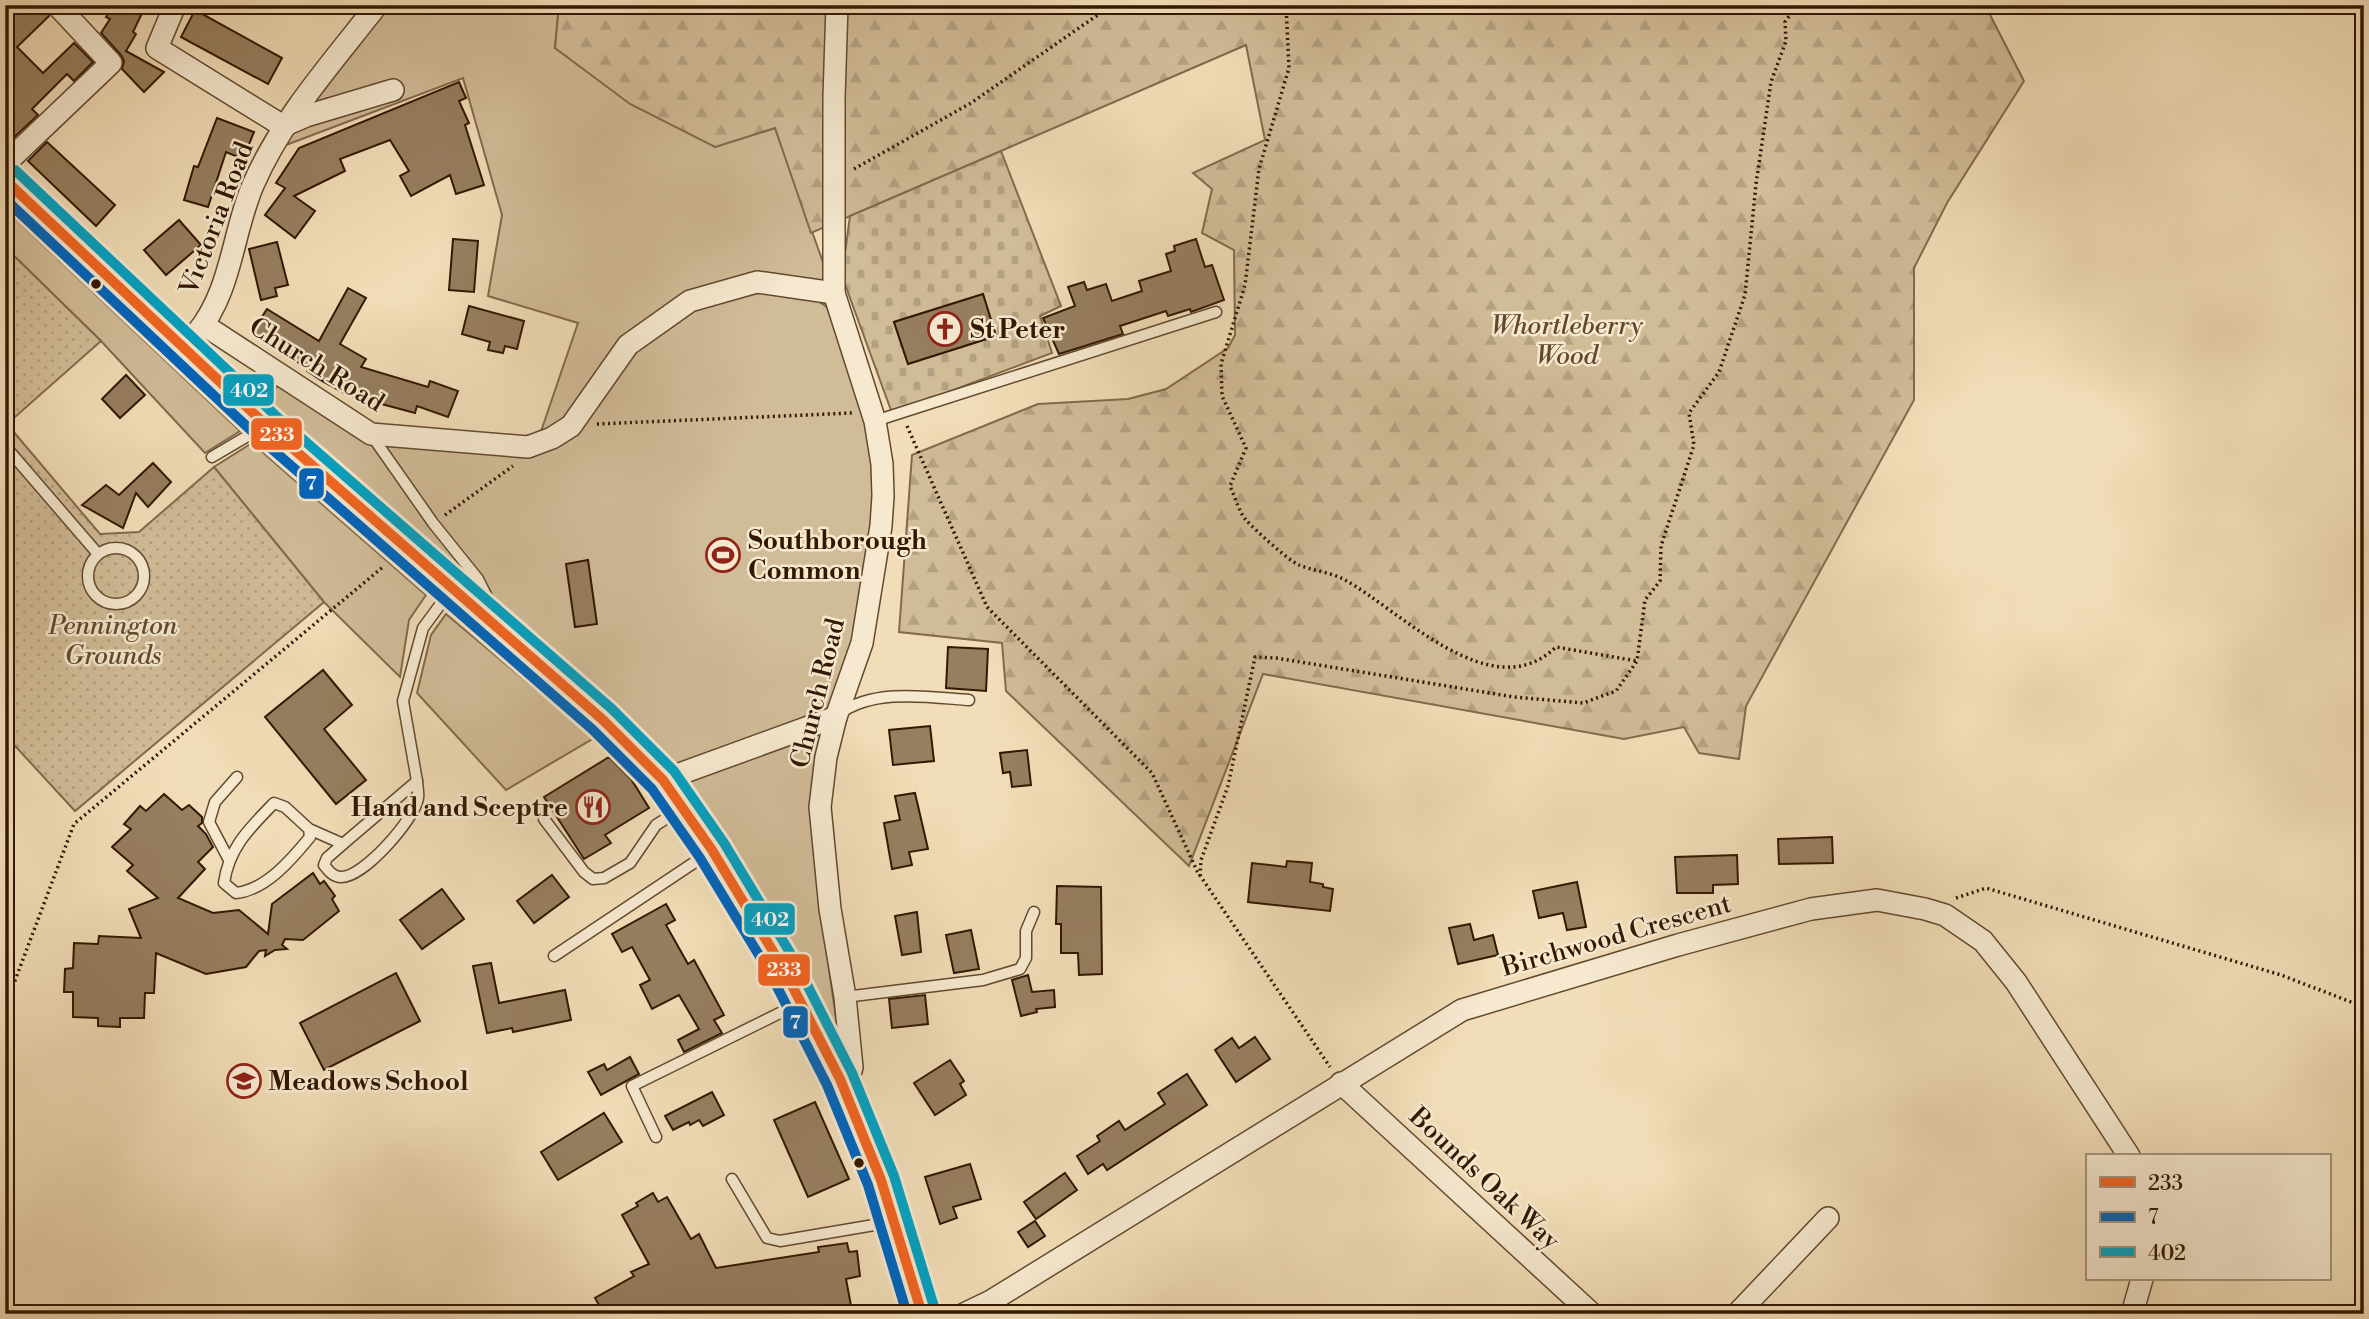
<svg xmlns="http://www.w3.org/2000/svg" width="2369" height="1319" viewBox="0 0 2369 1319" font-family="'Libre Bodoni',serif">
<defs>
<pattern id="forest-firs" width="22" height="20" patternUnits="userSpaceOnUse" patternTransform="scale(1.75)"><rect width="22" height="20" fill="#d1bc98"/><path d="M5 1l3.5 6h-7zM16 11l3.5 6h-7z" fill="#b4a181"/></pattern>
<pattern id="cemetery-stones" width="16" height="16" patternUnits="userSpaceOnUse" patternTransform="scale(1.75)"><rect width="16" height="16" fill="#d1bc98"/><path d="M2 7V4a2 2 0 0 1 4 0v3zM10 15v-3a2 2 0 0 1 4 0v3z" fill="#b4a181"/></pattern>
<pattern id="park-dots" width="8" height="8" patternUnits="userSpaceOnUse" patternTransform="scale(1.75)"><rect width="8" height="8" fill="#d1bc98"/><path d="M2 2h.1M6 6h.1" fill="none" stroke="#b4a181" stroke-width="1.8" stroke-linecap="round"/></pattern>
</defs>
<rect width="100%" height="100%" fill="#f1ddb7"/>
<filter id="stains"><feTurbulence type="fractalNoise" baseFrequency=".00286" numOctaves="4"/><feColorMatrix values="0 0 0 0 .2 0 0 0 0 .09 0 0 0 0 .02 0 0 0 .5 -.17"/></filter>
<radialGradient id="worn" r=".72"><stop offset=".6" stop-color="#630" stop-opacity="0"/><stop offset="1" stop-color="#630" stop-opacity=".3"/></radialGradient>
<g fill="#d1bc98" stroke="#826a4c" stroke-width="2">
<polygon points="377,5 559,5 555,48 715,147 775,128 834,293 757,282 690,301 626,347 571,426 536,446 578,323 488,296 502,215 463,78 270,151"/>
<polygon points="5,209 240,431 205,453 101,341 5,247"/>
<polygon points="770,287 807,293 828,308 865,412 878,480 857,627 819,744 823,927 841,1053 685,783 263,402 279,385 363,437 538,450 635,353 691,308"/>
<polygon points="252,443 426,595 409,620 400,677 324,602 214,467"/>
<polygon points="446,614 594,738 506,790 417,693 431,635"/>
</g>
<polygon fill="url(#forest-firs)" stroke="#826a4c" stroke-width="2" points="559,5 1985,5 2024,81 1947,203 1914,268 1914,400 1746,706 1739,759 1699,753 1684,727 1624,739 1263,674 1189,866 1006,691 1002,643 899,632 912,455 1038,404 1128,399 1166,389 1228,348 1235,335 1234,250 1202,233 1212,189 1193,173 1265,140 1246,45 811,233 775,128 715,147 630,104 555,48"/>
<path fill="url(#cemetery-stones)" stroke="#826a4c" stroke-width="2" fill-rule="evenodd" d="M1001 151 1061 306 1040 316 1052 353 892 413 842 276 850 216ZM983 294 996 336 908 364 894 322Z"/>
<polygon fill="url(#park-dots)" stroke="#826a4c" stroke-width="2" points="5,247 101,341 7,424 100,534 139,532 214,467 324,602 75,811 5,735"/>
<g fill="#967e5f" stroke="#331800" stroke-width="2">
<polygon points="15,5 44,5 49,16 17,47 43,73 74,43 93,62 74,81 67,74 32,109 38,115 9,142 5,139 5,15"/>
<polygon points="113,5 146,5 133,32 136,34 126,51 164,72 144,92 122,69 124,61 121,55 101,33 110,19 106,17"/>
<polygon points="195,10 282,58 268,84 181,37"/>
<polygon points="459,82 466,98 459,101 469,123 465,125 484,185 456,194 450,175 411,196 400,176 409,171 390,140 340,159 345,171 294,196 315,211 295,238 265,215 285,188 276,183 299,148"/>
<polygon points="217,118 254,132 243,159 226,152 208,207 184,200 194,166 198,167"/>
<polygon points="47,142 115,205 96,226 28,161"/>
<polygon points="179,220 201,245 166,275 144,250"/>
<polygon points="453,239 478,241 474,292 449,290"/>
<polygon points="1196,239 1205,267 1212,265 1224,300 1191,312 1190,309 1168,316 1166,311 1120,326 1123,334 1059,354 1043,318 1075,306 1068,287 1084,282 1087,290 1106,284 1112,301 1142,291 1139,281 1171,271 1166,254 1175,251 1174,246"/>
<polygon points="277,242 288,285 275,288 277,296 261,300 249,249"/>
<polygon points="348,288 366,298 340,344 366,359 361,367 428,387 430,381 458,391 448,417 417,406 415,413 348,395 322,381 307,371 308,369 252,332 267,309 319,341"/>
<polygon points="983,294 996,336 908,364 894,322"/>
<polygon points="469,306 524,321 517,349 505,346 503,353 488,350 490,342 462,334"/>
<polygon points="126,375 145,395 120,418 102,399"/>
<polygon points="153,463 171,482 148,507 136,493 123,528 82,505 106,485 119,495"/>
<polygon points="588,560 597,624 575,627 566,564"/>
<polygon points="948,647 988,649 986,691 946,688"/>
<polygon points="323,670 352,705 324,729 366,780 336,804 265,717"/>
<polygon points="930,726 934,761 893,765 889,730"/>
<polygon points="1027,750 1031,785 1012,787 1010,772 1003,773 1000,753"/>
<polygon points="609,757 631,779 649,808 605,835 611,843 584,859 544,797"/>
<polygon points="915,793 928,849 909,852 912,865 892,869 884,823 900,820 895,796"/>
<polygon points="164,794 182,810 189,805 202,817 202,823 198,826 206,834 213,847 198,862 205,869 178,898 213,913 239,910 268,934 272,904 313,873 320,884 324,881 335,896 332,899 339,911 303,940 285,939 282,945 287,949 275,950 265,956 266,950 259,951 246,967 206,974 156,953 154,993 145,993 144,1018 120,1018 120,1027 98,1026 98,1018 73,1017 73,992 64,992 65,969 73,968 74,943 98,944 99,936 141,938 129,909 158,898 127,871 133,865 112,847 131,829 124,824 140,806 146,811"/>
<polygon points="1832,837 1833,863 1779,864 1778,839"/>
<polygon points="1737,855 1738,884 1713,885 1713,893 1677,893 1675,857"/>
<polygon points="1287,861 1312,863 1310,882 1323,884 1323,887 1333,889 1330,911 1248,902 1252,863 1286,867"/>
<polygon points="552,875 569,897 534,923 517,901"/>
<polygon points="1577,882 1586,927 1567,930 1563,913 1539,918 1533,891"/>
<polygon points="1057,886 1101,887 1102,974 1079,975 1078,953 1061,953 1061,924 1056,924"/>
<polygon points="442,889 464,919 422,949 400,920"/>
<polygon points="666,904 675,920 666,925 688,964 694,960 724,1015 714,1020 722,1033 684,1052 678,1040 699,1029 679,995 652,1009 640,985 650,980 632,947 622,952 612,934"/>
<polygon points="917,912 921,952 902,955 895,916"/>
<polygon points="1470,924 1474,940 1493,935 1498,955 1458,964 1449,928"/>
<polygon points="971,930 979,969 954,973 946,935"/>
<polygon points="491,963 499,1003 565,990 571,1020 513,1032 512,1028 487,1033 473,966"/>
<polygon points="396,973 420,1021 324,1070 300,1023"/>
<polygon points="1028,975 1032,992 1054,990 1055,1007 1036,1009 1037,1012 1021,1016 1012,980"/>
<polygon points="925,995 928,1024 892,1028 889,999"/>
<polygon points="1255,1037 1270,1059 1236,1082 1215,1050 1232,1038 1239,1048"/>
<polygon points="630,1057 639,1074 601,1095 588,1072 604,1064 607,1070"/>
<polygon points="950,1060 964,1081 960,1084 966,1095 935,1115 914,1083"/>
<polygon points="1187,1074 1207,1105 1107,1170 1103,1164 1088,1174 1077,1156 1100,1141 1097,1136 1119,1121 1125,1130 1165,1104 1158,1093"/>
<polygon points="712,1092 724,1115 703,1126 699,1120 690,1125 689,1122 673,1130 665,1116"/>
<polygon points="815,1102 849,1179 808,1197 774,1120"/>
<polygon points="604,1113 622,1142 558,1180 541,1152"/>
<polygon points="970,1164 981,1199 953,1207 957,1218 940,1224 925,1177"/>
<polygon points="1065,1173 1077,1190 1036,1219 1024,1202"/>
<polygon points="653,1193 658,1202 667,1197 691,1239 699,1234 716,1268 819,1252 818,1247 847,1243 849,1252 857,1251 860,1276 846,1279 852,1311 835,1314 818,1314 817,1310 796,1314 795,1310 771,1314 682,1314 678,1309 669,1314 604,1314 595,1298 634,1276 631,1272 649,1264 622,1215 638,1206 636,1203"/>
<polygon points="1035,1221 1045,1236 1028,1247 1018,1232"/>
</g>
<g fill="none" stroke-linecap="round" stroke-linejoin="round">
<g stroke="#62492e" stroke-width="13">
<g id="lane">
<polyline points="875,421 1216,312"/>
<polyline points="372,436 433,523 478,579 487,597 484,602"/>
<polyline points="5,446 98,554"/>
<polyline points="212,457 261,428"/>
<circle cx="116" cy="576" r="28"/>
<path d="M839 714C874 688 928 697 969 700"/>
<polyline points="544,819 584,872 593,879 604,878 630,863 656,825 678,811"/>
<path d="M309 829 310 837C292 859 266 890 236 893L224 883C229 847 250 828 274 803L285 807 309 829 343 844 417 781 403 701 423 628 448 594"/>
<path d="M343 844 327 858 324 865C329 871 333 877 341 877 363 878 415 819 418 798 419 793 417 786 417 781"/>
<polyline points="229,860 209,822 215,802 237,777"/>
<polyline points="554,956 707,854"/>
<polyline points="845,997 983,980 1020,969 1026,958 1026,931 1034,912"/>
<polyline points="656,1137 632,1086 794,1006"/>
<polyline points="732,1179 767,1238 780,1241 886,1223"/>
</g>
</g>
<g stroke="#62492e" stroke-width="24">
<g id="street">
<polyline points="175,5 157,48 283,126 306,116 393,90"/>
<polyline points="837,5 834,97 834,293 875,421 882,464 883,496 881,526 862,643 836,717 826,757 820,807 830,909 845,997 852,1067 851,1071 840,1079"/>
<polyline points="5,164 111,63 57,5"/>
<polyline points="204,325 371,434 528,447 552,438 571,426 628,345 690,301 757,282 834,293"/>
<path d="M196 334C232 291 232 234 253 185 282 118 332 63 377 5"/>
<polyline points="663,780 836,717"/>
<polyline points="1341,1083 1592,1314"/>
<polyline points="964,1314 991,1301 1462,1010 1678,945 1811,909 1877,900 1925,909 1945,915 1983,941 2016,982 2129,1156"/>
<polyline points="1737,1314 1828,1218"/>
<polyline points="2132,1314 2142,1279"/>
</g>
</g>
<g stroke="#331800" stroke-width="41">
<polyline id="highway" points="5,180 266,425 603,720 663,780 712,850 783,968 840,1079 881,1180 922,1314"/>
</g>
<g stroke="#331800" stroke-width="3.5" stroke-dasharray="2 3.5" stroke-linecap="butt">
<path d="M1286 5 1289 68 1259 169 1245 285 1221 364 1222 396 1246 448 1230 486C1235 497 1239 512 1246 520 1254 529 1289 561 1299 565 1313 571 1331 572 1345 580 1401 611 1492 709 1556 647L1637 661"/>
<polyline points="854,169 971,103 1112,5"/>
<polyline points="597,424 852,413"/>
<polyline points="907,426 987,607 1152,773 1197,871 1330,1067"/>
<polyline points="445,515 513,466"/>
<polyline points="1200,876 1201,860 1228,786 1255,657 1276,658 1514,697 1583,703 1616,691 1637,661 1645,600 1660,581 1661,546 1694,445 1689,413 1719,372 1745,295 1756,184 1771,82 1786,41 1785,22 1797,5"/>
<polyline points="1956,898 1986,888 2281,975 2364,1007"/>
<polyline points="5,1007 74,824 383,567"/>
</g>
<use href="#lane" stroke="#f6e9d0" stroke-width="10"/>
<use href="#street" stroke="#f6e9d0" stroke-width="21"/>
<use href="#highway" stroke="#f1ddb7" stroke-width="38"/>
<g stroke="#f6e9d0" stroke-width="16">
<polyline id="bus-1" points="5,180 266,425 603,720 663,780 712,850 783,968 840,1079 881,1180 922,1314"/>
</g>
<g stroke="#f6e9d0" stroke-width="16">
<polyline id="bus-2" points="5,199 256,435 593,730 652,789 700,858 771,975 827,1085 868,1185 907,1314"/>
</g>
<g stroke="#f6e9d0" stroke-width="16">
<polyline id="bus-3" points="15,170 275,415 612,709 674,771 724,843 795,961 852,1073 894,1176 935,1310"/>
</g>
<use href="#bus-1" stroke="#f26522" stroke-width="10"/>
<use href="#bus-2" stroke="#0065bd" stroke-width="10"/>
<use href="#bus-3" stroke="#03a2c4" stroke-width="10"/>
</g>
<defs>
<g id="church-ring" transform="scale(1.75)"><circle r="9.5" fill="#f6e9d0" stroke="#8f2418" stroke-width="1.5"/><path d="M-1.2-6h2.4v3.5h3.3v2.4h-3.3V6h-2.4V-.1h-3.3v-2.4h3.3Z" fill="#8f2418"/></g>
<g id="stadium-ring" transform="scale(1.75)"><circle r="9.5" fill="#f6e9d0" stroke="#8f2418" stroke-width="1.5"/><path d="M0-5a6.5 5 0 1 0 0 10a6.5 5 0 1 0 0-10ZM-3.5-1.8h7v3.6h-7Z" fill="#8f2418"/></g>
<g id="restaurant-ring" transform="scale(1.75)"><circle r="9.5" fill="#f6e9d0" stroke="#8f2418" stroke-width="1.5"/><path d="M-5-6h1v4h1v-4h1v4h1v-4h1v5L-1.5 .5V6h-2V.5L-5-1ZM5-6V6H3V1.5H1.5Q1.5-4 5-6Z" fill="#8f2418"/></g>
<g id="school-ring" transform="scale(1.75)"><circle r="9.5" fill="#f6e9d0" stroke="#8f2418" stroke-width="1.5"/><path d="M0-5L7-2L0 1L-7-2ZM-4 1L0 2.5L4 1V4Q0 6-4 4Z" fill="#8f2418"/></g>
</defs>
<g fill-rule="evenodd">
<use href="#church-ring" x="945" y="329"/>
<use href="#stadium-ring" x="723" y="555"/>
<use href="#restaurant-ring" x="593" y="807"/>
<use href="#school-ring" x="244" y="1081"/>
</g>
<g fill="#331800" stroke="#f6e9d0" stroke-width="2.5">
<circle cx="96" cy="284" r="6"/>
<circle cx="859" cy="1163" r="6"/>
</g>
<g text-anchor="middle" stroke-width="5" stroke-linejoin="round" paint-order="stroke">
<g font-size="26" fill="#331800" stroke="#f6e9d0">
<text transform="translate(216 218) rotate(-69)" y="9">Victoria Road</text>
<text transform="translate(317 364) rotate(32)" y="9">Church Road</text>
<text transform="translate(817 693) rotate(-76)" y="9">Church Road</text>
<text transform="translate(1616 935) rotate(-16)" y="9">Birchwood Crescent</text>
<text transform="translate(1485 1178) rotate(43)" y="9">Bounds Oak Way</text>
</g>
<g font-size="26" font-style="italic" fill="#62492e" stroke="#f6e9d0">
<text x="1567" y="334">Whortleberry<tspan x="1567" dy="30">Wood</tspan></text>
<text x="113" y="634">Pennington<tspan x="113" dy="30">Grounds</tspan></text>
</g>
<g font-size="26" font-weight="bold" fill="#331800" stroke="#f6e9d0" text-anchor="start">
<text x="970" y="338">St Peter</text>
<text x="748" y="549">Southborough<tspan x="748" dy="30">Common</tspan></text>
<text x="568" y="816" text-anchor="end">Hand and Sceptre</text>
<text x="268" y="1090">Meadows School</text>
</g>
</g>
<g stroke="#f6e9d0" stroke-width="2.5">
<rect x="222" y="373" width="53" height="34" rx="7" fill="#03a2c4"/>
<rect x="250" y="417" width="53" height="34" rx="7" fill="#f26522"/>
<rect x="298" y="467" width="27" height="33" rx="7" fill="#0065bd"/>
<rect x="743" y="902" width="53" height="34" rx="7" fill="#03a2c4"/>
<rect x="757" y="953" width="54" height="34" rx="7" fill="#f26522"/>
<rect x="782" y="1005" width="27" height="34" rx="7" fill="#0065bd"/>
</g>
<g font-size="19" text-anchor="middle" font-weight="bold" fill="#fff">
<text x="249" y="397">402</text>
<text x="277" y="441">233</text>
<text x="311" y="490">7</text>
<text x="770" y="926">402</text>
<text x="784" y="976">233</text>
<text x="795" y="1029">7</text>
</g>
<rect width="2369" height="1319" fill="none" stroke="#f1ddb7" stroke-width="28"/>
<rect x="7" y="7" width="2355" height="1305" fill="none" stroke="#331800" stroke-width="3.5"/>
<rect x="14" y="14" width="2341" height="1291" fill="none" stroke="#331800" stroke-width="2"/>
<rect x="2086" y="1154" width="245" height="126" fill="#f6e9d0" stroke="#a8957d" stroke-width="2"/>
<rect x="2100" y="1177" width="35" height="10" fill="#f26522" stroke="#a8957d" stroke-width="2"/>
<text x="2148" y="1190" font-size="21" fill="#331800">233</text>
<rect x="2100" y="1212" width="35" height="10" fill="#0065bd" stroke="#a8957d" stroke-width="2"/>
<text x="2148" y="1224" font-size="21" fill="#331800">7</text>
<rect x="2100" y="1247" width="35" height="10" fill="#03a2c4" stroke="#a8957d" stroke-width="2"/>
<text x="2148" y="1260" font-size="21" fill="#331800">402</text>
<rect width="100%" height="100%" filter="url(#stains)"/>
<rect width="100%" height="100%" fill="url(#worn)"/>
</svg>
